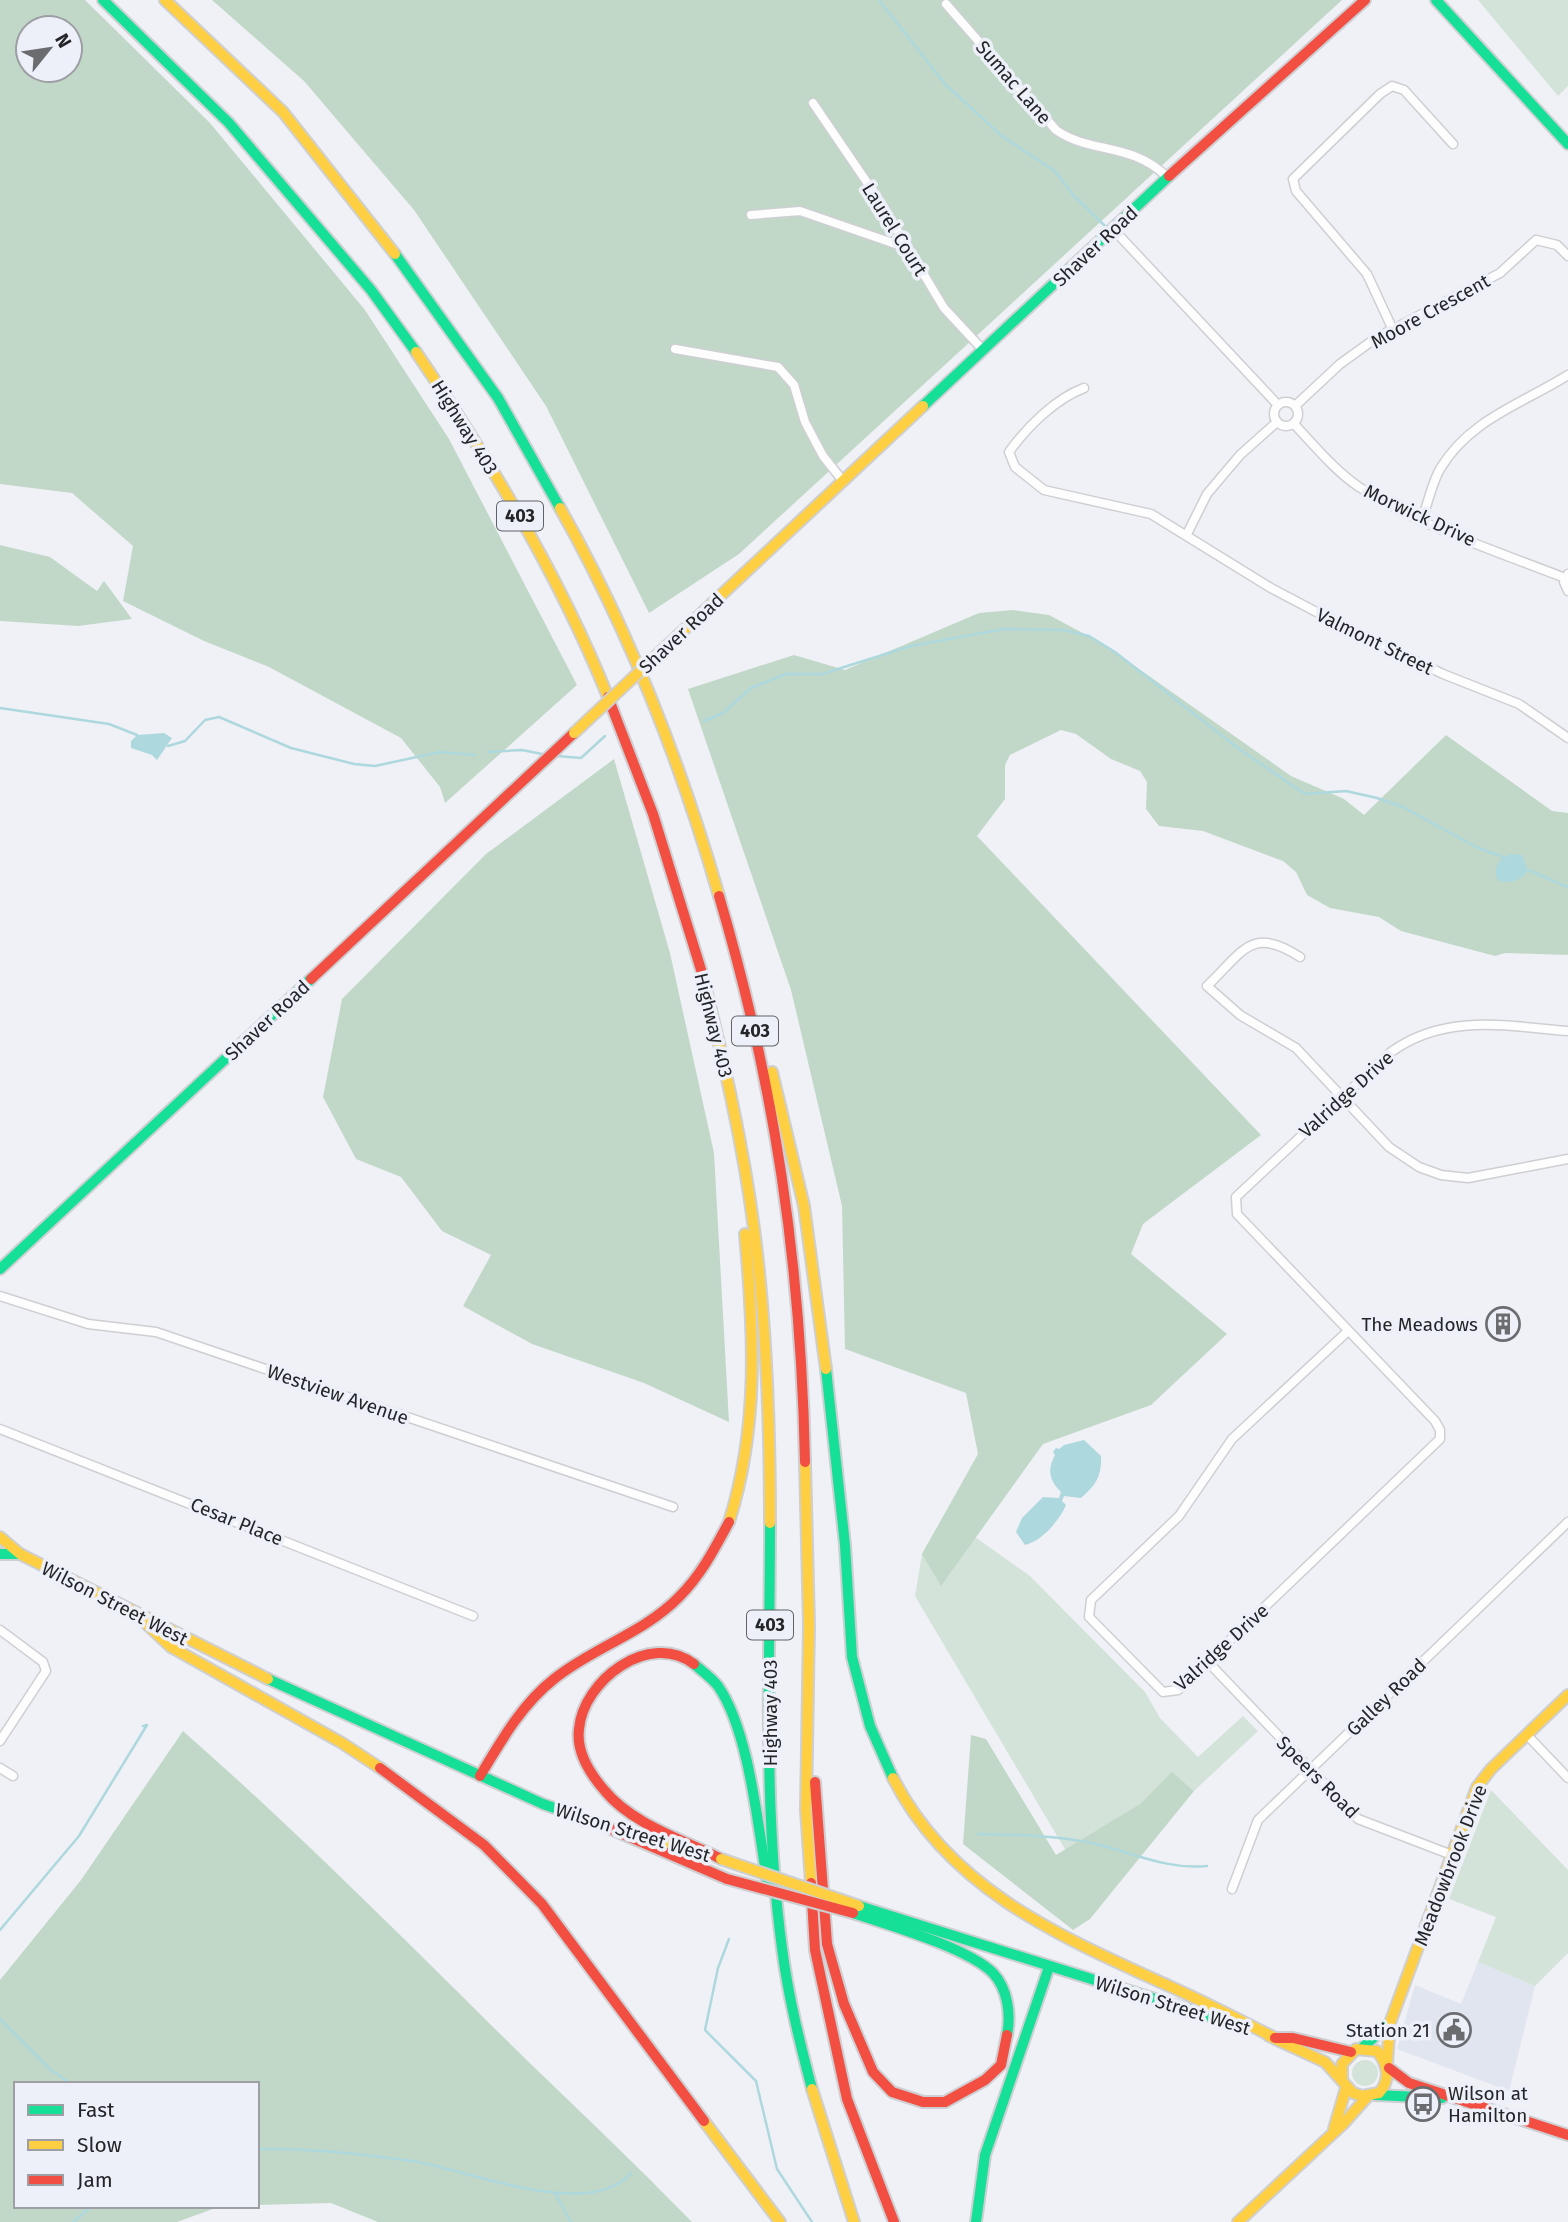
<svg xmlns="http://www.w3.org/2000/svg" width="1568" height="2222" viewBox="0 0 1568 2222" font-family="'Fira Sans',sans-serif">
<rect width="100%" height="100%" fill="#f0f1f6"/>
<polygon fill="#e1e5f0" points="1478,1962 1535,1986 1509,2091 1397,2049 1415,1985 1461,2004"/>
<g fill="#d3e3d9">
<polygon points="1478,0 1568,0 1568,86 1558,96"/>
<polygon points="944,1515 1030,1576 1145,1692 1160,1718 1198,1757 1243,1716 1258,1731 1194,1791 1172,1773 1140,1804 1066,1851 915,1596 922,1554"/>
<polygon points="1491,1790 1568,1870 1568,1953 1535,1986 1478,1962 1496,1917 1449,1899"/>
<circle cx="1365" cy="2073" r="13"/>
</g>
<g fill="#c1d8c8" fill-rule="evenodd">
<path d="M0 0H85L210 123 365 310 449 439 577 685 445 803 440 787 401 738 269 667 204 641 123 601 133 546 72 493 0 484ZM28 28H70V70H28Z"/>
<polygon points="212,0 1342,0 739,554 649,613 546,406 414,210 304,81"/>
<polygon points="0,545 50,557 97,591 104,581 132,619 78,626 0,621"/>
<polygon points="1013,610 1049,615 1105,645 1291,776 1344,799 1364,815 1446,735 1552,811 1568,813 1568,955 1505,953 1495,956 1401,931 1379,917 1330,908 1307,895 1296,872 1283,861 1203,831 1159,826 1146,809 1147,782 1140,771 1111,759 1076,734 1061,730 1010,755 1005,765 1005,799 977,836 1261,1135 1143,1224 1131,1254 1227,1334 1151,1405 1043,1444 941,1586 922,1554 978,1454 966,1393 845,1349 842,1206 791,990 688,689 794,655 845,670 979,613"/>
<polygon points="614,759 670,953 714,1153 729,1422 644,1383 532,1344 463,1306 491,1255 442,1231 401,1177 356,1159 323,1097 342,999 486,854"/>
<path d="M183 1731C290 1825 390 1925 491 2025 558 2091 626 2154 692 2222H378L331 2203 257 2205V2084H16V2206H221L177 2222H0V1980L81 1880Z"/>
<polygon points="971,1735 986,1739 1056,1855 1140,1804 1172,1772 1194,1791 1090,1919 1073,1930 963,1844"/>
</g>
<g fill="#add8dd">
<polygon points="164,733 172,738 157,760 152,755 131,748 131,741 137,735"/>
<path d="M1509 854 1522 855 1528 870C1520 881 1512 884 1498 881 1493 868 1497 861 1509 854Z"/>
<path d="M1084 1440 1101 1456C1102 1476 1096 1485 1081 1498L1064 1496 1062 1501 1066 1505C1059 1521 1042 1541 1025 1545L1016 1532 1022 1518 1043 1497 1059 1498 1061 1492C1049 1480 1047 1470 1055 1455L1053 1452 1056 1448 1059 1449 1064 1445Z"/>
</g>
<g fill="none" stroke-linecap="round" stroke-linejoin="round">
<g stroke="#add8dd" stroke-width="2.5">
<polyline points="879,0 945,84 1003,137 1055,171 1073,195 1105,226"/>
<polyline points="0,708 109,724 137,735"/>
<polyline points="704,721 723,713 751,688 786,674 822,674 911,646 1004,629 1064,630 1089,636 1115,652 1239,749 1305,794 1346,791 1377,798 1403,807 1476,847 1503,857"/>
<polyline points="168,746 185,741 205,720 219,717 291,748 354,764 375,766 440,752 475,755"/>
<polyline points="488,752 522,750 547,755"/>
<polyline points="557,756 581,758 605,736"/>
<polyline points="1528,870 1568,887"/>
<path d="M978 1834C1018 1835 1057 1835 1096 1844 1134 1853 1167 1870 1207 1866"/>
<polyline points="0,1930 79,1836 147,1725 143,1726"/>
<polyline points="729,1939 718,1968 705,2030 756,2081 777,2169 812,2222"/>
<polyline points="0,2019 51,2070 71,2084"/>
<path d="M257 2149C305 2148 364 2154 412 2161 466 2169 589 2222 631 2173"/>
<polyline points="555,2193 571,2222"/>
<polyline points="73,2222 92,2206"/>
</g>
<g stroke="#cecfd2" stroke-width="11">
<g id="street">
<path d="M946 4 1056 130C1090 154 1132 142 1167 177"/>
<polyline points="813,103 881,203 944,308 983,350"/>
<polyline points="751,215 800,211 907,248"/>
<polyline points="1113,229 1278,405"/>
<polyline points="1393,330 1367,274 1296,191 1293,179 1380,94 1392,86 1404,90 1453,144"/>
<polyline points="675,349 778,367 794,385 805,422 823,456 843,481"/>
<path d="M1084 388C1055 399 1027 427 1009 452L1015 467 1044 490 1151 514 1271 588 1343 626 1443 674 1519 704 1568 738"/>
<circle cx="1286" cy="414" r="12"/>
<polyline points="1295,406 1340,364 1376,338 1500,273 1536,240 1557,245 1568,256"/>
<path d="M1294 424C1314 445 1334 470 1359 487 1421 527 1496 551 1565 578"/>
<path d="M1422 519C1428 503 1432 483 1440 469 1470 419 1522 404 1568 375"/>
<polyline points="1187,534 1207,494 1240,455 1277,422"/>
<polyline points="1568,574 1564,582 1568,591"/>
<path d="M1300 957C1251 925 1243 952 1207 986L1240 1015 1296 1048 1389 1147 1419 1167 1441 1175 1468 1178 1568 1159"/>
<polyline points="0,1296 88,1324 156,1332 673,1507"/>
<path d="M1348 1331 1232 1439 1179 1516 1091 1600 1089 1617 1163 1692 1178 1690 1440 1439V1430L1435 1421 1237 1214 1236 1197 1391 1052C1445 1013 1506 1026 1568 1031"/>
<polyline points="0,1429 473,1616"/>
<polyline points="0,1630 43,1662 46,1671 0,1741"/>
<polyline points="1208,1662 1358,1819 1452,1855"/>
<polyline points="1527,1735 1568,1778"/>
<polyline points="0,1768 13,1776"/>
<polyline points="1232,1889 1258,1820 1568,1522"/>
</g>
</g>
<g stroke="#cecfd2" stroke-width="14">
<g id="fast">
<polyline points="103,0 229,123 371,290 416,352"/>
<polyline points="1436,0 1568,144"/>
<polyline points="395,254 498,398 560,508"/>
<polyline points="923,406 1169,176"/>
<polyline points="0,1269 311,979"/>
<polyline points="826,1369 845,1545 852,1657 870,1726 893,1778"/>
<path d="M770 1523C770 1664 763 1808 782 1948 788 1996 800 2043 812 2089"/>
<polyline points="0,1554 20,1554"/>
<path d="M694 1664C702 1671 712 1678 718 1686 750 1732 758 1830 768 1885"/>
<polyline points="268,1679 543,1804 603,1825"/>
<polyline points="859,1906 1244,2027"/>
<path d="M853 1913C889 1925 968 1948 993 1973 1008 1989 1011 2015 1007 2035"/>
<polyline points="1362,2048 1390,2023"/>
<polyline points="1375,2095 1442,2098"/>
<polyline points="976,2222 985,2155 1049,1967"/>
</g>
</g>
<g stroke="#cecfd2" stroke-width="14">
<g id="slow">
<polyline points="165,0 283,112 395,254"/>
<path d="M416 352C490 460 559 575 608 697"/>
<path d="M560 508C629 630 680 761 719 896"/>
<polyline points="671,642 923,406"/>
<path d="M702 973C723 1058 743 1143 754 1229 767 1326 770 1425 770 1523"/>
<polyline points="772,1072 804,1206 826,1369"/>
<polyline points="805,1462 809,1625 806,1810 811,1883"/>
<path d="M729 1522C759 1427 754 1332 745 1234"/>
<polyline points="0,1537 20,1554 268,1679"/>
<polyline points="137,1615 171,1647 342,1743 380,1768"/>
<path d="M893 1778C950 1890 1061 1937 1169 1986 1205 2002 1240 2020 1275 2038"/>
<polyline points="642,1836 697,1852"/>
<path d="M1269 2036 1325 2062 1353 2093 1362 2096 1379 2093C1391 2080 1388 2064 1377 2051L1356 2049 1342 2064V2080"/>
<polyline points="1387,2063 1390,2023 1477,1787 1491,1769 1568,1695"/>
<polyline points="812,2089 854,2222"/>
<polyline points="704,2121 780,2222"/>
<polyline points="1334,2129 1346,2088"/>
<polyline points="1238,2222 1343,2124 1367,2097"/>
</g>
</g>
<g stroke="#cecfd2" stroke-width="14">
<g id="jam">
<polyline points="1169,176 1365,0"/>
<polyline points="608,697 653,814 702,973"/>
<path d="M719 896C775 1086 801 1263 805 1462"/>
<polyline points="311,979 574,733"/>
<path d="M694 1664C649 1630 583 1681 579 1729 576 1752 590 1774 605 1791 632 1824 684 1840 721 1859"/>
<polyline points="380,1768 484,1845 542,1904 704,2121"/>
<path d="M480 1776C501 1741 522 1704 554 1679 592 1648 644 1633 679 1597 701 1575 714 1550 729 1522"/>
<polyline points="815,1782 827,1944 844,2004 873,2072 892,2092 923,2102 945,2102 985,2080 1001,2065 1007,2035"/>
<polyline points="597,1823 727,1879"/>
<polyline points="811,1883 815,1950 847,2099 894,2222"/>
<polyline points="1275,2038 1293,2038 1351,2052"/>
<polyline points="1389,2068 1409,2083 1568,2135"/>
</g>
</g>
<use href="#street" stroke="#fdfdfe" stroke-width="8"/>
<use href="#fast" stroke="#16e098" stroke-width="10"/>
<use href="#slow" stroke="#ffcf43" stroke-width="10"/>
<use href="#jam" stroke="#f24e42" stroke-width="10"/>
<g stroke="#cecfd2" stroke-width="14" stroke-linecap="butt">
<g id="slow-bridge">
<polyline points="574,733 671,642"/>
<polyline points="721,1859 859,1906"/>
</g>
</g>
<g stroke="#cecfd2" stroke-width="14" stroke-linecap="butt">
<polyline id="jam-bridge" points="727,1879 853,1913"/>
</g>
<use href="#slow-bridge" stroke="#ffcf43" stroke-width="10"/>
<use href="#jam-bridge" stroke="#f24e42" stroke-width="10"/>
</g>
<defs>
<g id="building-ring" transform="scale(1.75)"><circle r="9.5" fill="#edf0f9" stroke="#6b6c70" stroke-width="1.5"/><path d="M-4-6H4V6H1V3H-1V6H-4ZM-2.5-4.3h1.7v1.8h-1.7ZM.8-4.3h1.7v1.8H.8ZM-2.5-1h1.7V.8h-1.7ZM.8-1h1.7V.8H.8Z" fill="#6b6c70"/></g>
<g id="civic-ring" transform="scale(1.75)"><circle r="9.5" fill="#edf0f9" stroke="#6b6c70" stroke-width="1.5"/><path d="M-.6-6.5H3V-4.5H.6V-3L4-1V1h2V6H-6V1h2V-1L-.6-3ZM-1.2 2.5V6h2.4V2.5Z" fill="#6b6c70"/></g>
<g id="bus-ring" transform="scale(1.75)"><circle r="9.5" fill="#edf0f9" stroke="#6b6c70" stroke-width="1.5"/><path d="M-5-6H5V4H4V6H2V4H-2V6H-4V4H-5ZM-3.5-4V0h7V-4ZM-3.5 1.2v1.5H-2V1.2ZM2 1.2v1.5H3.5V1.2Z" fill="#6b6c70"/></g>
</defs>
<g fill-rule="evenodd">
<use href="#building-ring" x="1503" y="1324"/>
<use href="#civic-ring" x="1454" y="2030"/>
<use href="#bus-ring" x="1423" y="2104"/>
</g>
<g text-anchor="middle" stroke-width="7" stroke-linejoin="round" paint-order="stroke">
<g fill="#edf0f9" stroke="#606267" stroke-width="2">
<rect x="497" y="501.5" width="46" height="29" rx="5"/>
<rect x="732" y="1016.5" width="46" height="29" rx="5"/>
<rect x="747" y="1610.5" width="46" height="29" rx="5"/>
</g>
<g font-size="18" font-weight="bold" fill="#242528">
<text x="520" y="522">403</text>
<text x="755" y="1037">403</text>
<text x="770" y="1631">403</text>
</g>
<g font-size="19" fill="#242528" stroke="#edf0f9">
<text transform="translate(1014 82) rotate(49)" y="7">Sumac Lane</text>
<text transform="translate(895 229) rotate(58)" y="7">Laurel Court</text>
<text transform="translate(1095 246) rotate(-43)" y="7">Shaver Road</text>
<text transform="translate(1430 311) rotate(-29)" y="7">Moore Crescent</text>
<text transform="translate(465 427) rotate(58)" y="7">Highway 403</text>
<text transform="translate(1420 515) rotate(25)" y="7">Morwick Drive</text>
<text transform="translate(681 633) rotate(-43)" y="7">Shaver Road</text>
<text transform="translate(1375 641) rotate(26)" y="7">Valmont Street</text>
<text transform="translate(267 1020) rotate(-43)" y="7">Shaver Road</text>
<text transform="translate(714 1025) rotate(76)" y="7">Highway 403</text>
<text transform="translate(1346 1094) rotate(-42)" y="7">Valridge Drive</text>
<text transform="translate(338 1394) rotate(19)" y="7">Westview Avenue</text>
<text transform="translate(237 1521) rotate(22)" y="7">Cesar Place</text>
<text transform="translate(115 1603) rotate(27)" y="7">Wilson Street West</text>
<text transform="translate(1221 1647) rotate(-42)" y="7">Valridge Drive</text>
<text transform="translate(1386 1697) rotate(-44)" y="7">Galley Road</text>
<text transform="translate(770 1713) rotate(-90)" y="7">Highway 403</text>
<text transform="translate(1318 1777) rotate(45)" y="7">Speers Road</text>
<text transform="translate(633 1832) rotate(17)" y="7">Wilson Street West</text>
<text transform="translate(1450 1865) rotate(-69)" y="7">Meadowbrook Drive</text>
<text transform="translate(1173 2005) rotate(17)" y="7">Wilson Street West</text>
</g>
<g font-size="19" fill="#242528" stroke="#edf0f9" text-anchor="end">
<text x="1478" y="1331">The Meadows</text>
<text x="1430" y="2037">Station 21</text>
<text x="1448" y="2100" text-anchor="start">Wilson at<tspan x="1448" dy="22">Hamilton</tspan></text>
</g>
</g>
<rect x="14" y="2082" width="245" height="126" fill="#edf0f9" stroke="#9d9fa5" stroke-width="2"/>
<rect x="28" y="2105" width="35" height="10" fill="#16e098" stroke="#9d9fa5" stroke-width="2"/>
<text x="77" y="2117" font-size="21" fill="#242528">Fast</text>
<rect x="28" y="2140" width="35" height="10" fill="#ffcf43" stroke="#9d9fa5" stroke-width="2"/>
<text x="77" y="2152" font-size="21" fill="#242528">Slow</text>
<rect x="28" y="2175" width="35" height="10" fill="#f24e42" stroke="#9d9fa5" stroke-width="2"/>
<text x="77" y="2187" font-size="21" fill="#242528">Jam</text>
<g transform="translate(49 49) rotate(60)"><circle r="33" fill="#edf0f9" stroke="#9d9fa5" stroke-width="2"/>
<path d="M0-5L12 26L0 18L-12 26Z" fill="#6b6c70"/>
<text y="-10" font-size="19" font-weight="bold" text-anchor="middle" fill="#242528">N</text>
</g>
</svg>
